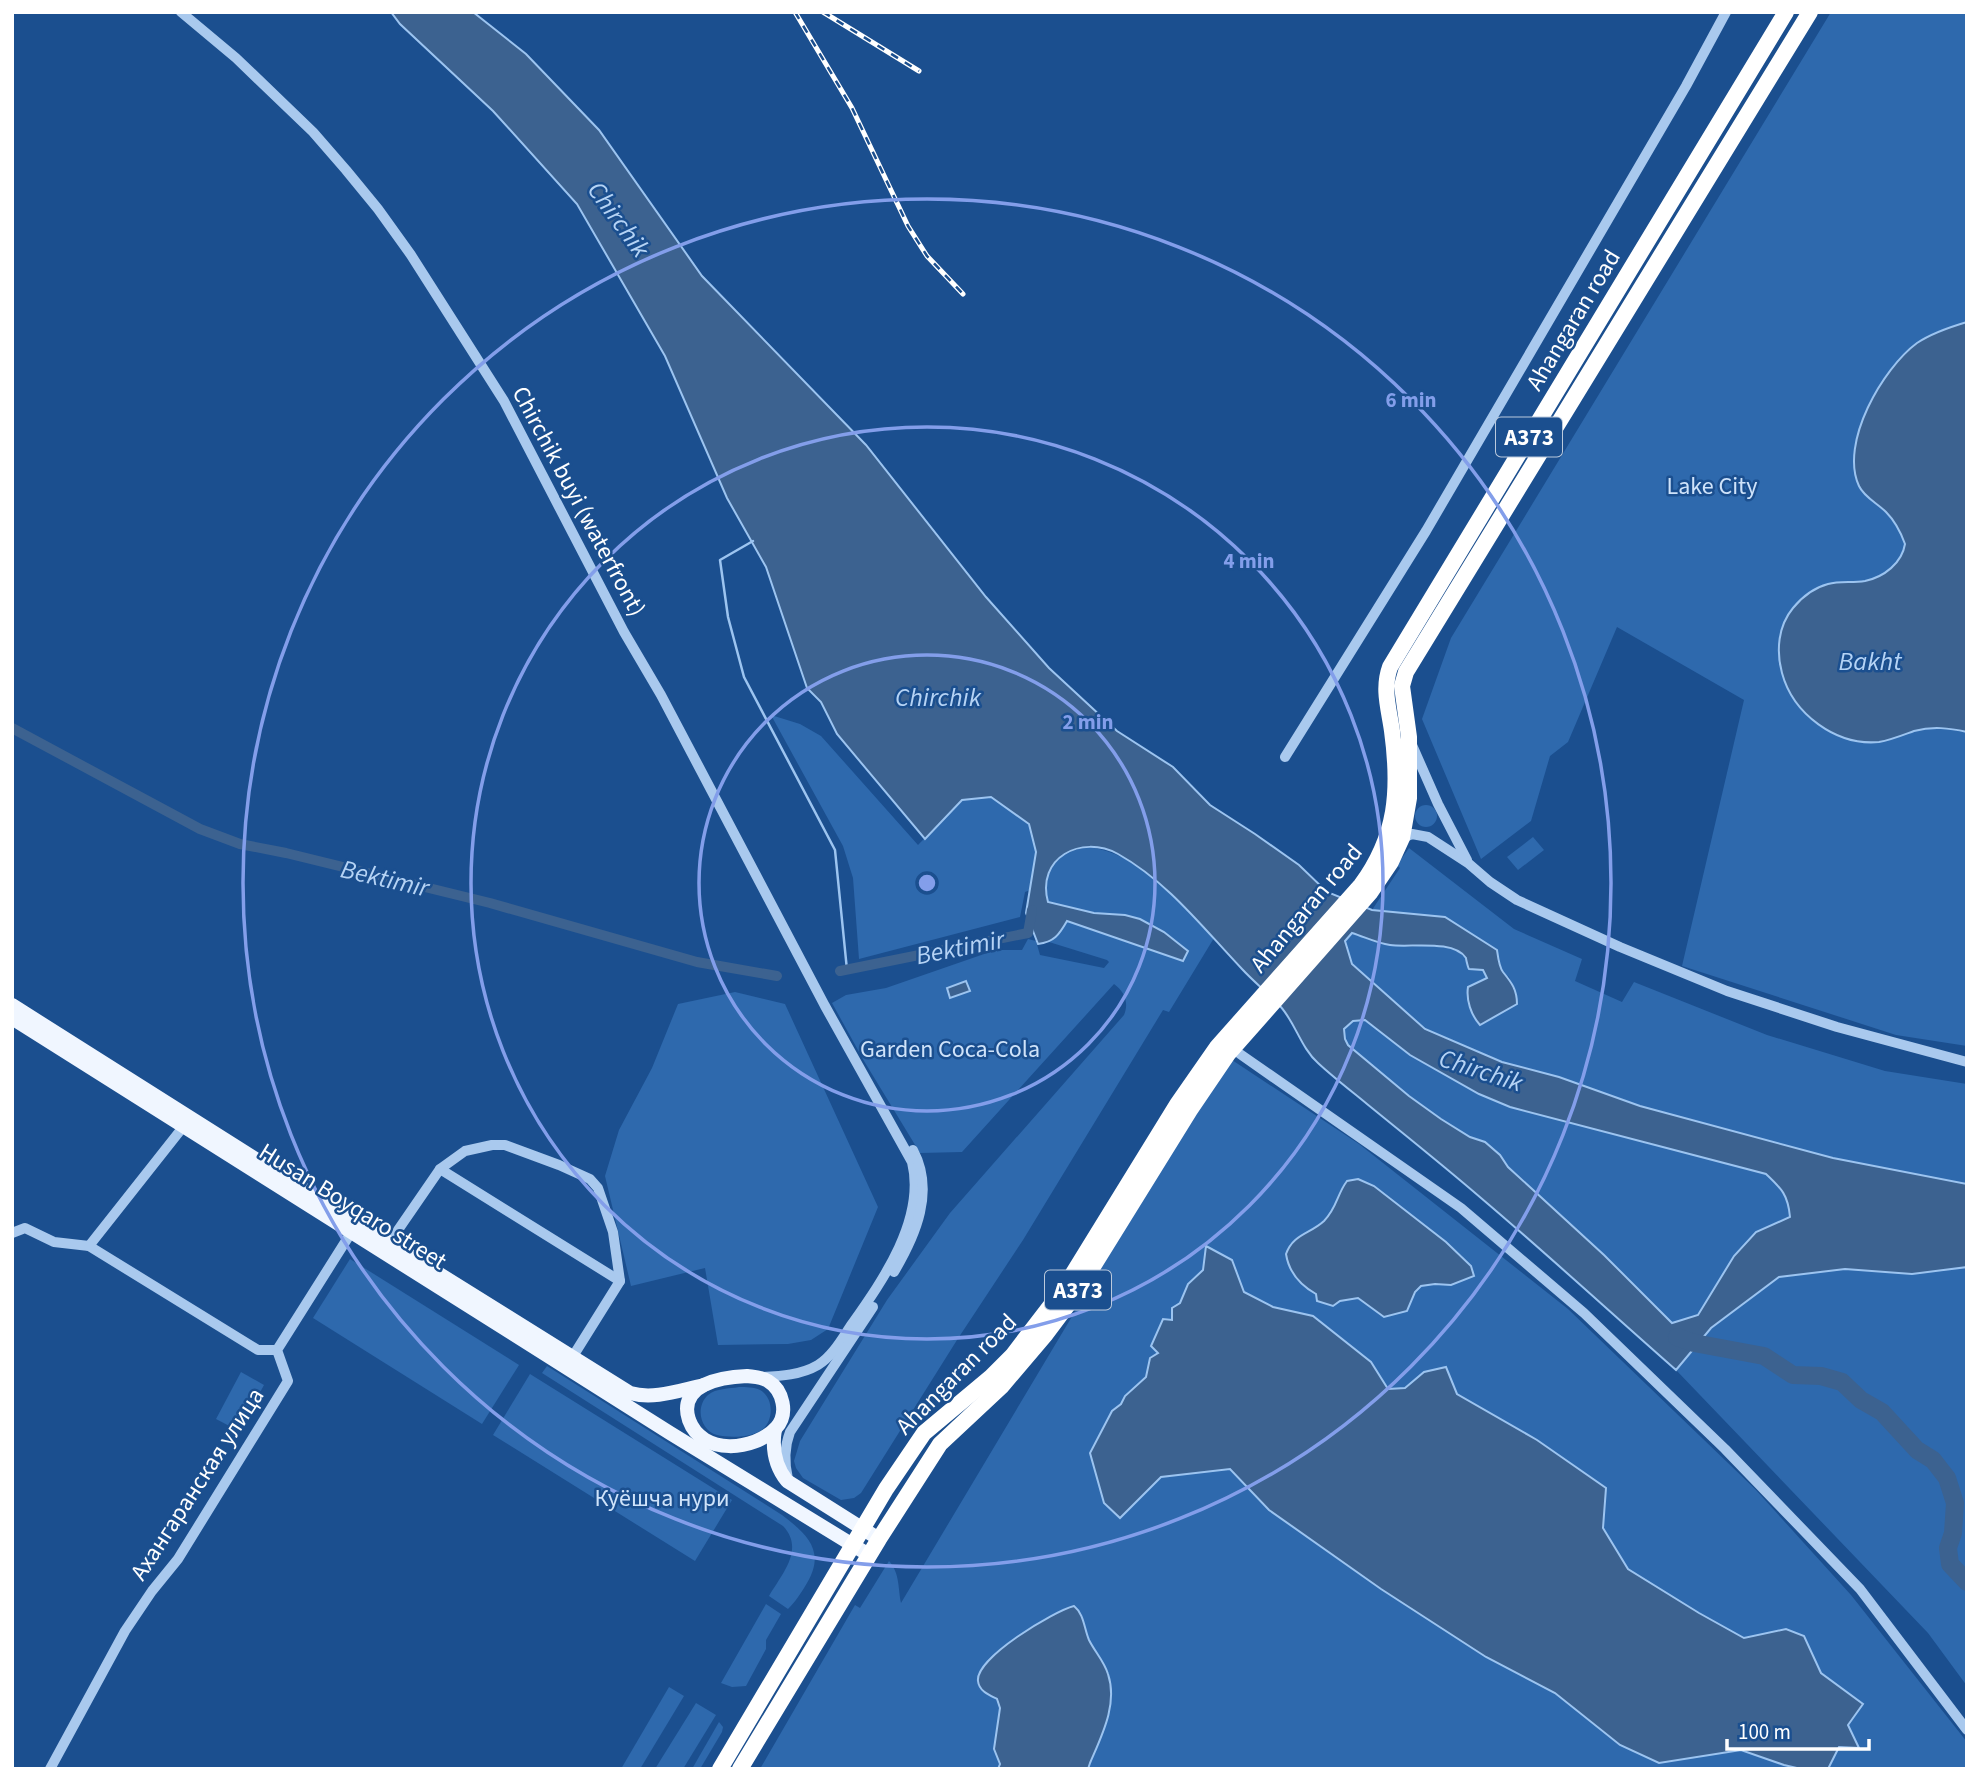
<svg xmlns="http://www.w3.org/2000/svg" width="1979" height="1781" viewBox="0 0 1979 1781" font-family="'Source Sans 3',sans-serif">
<rect width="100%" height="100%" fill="#1b4f8f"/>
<g fill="#2e69ad">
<path d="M1831 12H1967V322C1950 327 1932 332 1917 343 1886 365 1845 435 1855 474 1862 498 1875 499 1888 515 1895 523 1901 533 1905 542 1904 562 1884 576 1866 581 1854 584 1841 581 1829 584 1816 587 1806 594 1797 603 1779 621 1777 643 1781 667 1788 706 1827 742 1868 742 1876 742 1885 738 1893 736 1925 728 1934 726 1967 732V1046L1896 1035 1682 966 1744 700 1617 627 1568 742 1550 756 1531 821 1481 859 1422 719 1451 638Z"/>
<polygon points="771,715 800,724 821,736 918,845 962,800 991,796 1029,824 1036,852 1030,890 1025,892 1020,917 859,959 853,878 843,846"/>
<circle cx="1426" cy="816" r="11"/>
<polygon points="1533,837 1544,850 1518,870 1507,857"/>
<path d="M1088 847C1138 852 1182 903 1214 938L1169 1012 1163 1010 1023 1240 957 1340 861 1493 854 1498 841 1500 803 1478 796 1468 794 1461 800 1441 887 1300 950 1213 1124 1015C1129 1003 1125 992 1114 984L962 1152 920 1153 864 1061 832 1003 846 995 886 988 987 953 1000 950H1022L1028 939 1036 941 1040 955 1104 968 1109 962 1107 960 1049 942 1061 931 1066 921 1176 941 1153 925 1110 913H1094L1048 902C1040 870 1058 852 1088 847Z"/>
<polygon points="1409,848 1514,929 1582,959 1575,981 1622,1002 1634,982 1767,1035 1885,1071 1967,1084 1967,1184 1833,1158 1640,1106 1559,1077 1503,1062 1425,1029 1352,964 1345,941 1353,932 1371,941 1410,947 1430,945 1449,948 1458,952 1483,970 1487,978 1517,996 1509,977 1501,971 1496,950 1445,917 1372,910 1400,868 1397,865"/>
<polygon points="735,992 785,1004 878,1207 828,1329 811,1340 788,1344 718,1345 705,1268 631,1286 605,1176 619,1130 652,1068 678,1004"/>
<path d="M1365 1020 1410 1055 1479 1094 1510 1107 1766 1174C1782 1189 1788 1196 1790 1218L1756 1232 1734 1256 1698 1316 1672 1323 1604 1255 1508 1167 1500 1155 1485 1142 1470 1137 1441 1119 1409 1096 1348 1045 1345 1039 1344 1029 1353 1021Z"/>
<path d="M1229 1058 1359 1144 1568 1309 1755 1489 1851 1595 1967 1742V1769H760L855 1605 860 1608 889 1561C900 1573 898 1589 901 1603L1206 1092Z"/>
<polygon points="350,1259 519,1365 482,1424 313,1318"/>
<polygon points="1967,1267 1967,1686 1928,1633 1676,1370 1711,1328 1779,1277 1845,1269 1912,1274"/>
<path d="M547 1366 782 1515C807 1534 826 1551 807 1583 801 1593 796 1601 788 1609L769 1596C782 1574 805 1549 783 1526L542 1373Z"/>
<polygon points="241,1372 264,1385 239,1431 216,1419"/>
<polygon points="530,1374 732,1500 695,1561 493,1435"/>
<path d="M739 1387C746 1387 754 1387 760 1390 773 1397 774 1418 764 1428 754 1438 730 1438 717 1435 700 1430 695 1407 708 1395 716 1388 729 1389 739 1387Z"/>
<polygon points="766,1604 781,1614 766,1640 766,1649 746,1686 732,1687 721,1683"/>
<polygon points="669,1687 684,1696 640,1769 621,1769"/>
<polygon points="696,1703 716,1715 683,1769 655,1769"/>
<polygon points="719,1722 723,1727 722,1732 700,1769 692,1769"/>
</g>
<g fill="#3c6290" stroke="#9cc4f0" stroke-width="2" fill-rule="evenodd">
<path d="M391 12H473L526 54 599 130 702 276 866 445 986 597 1049 668 1117 731 1173 767 1210 805 1255 834 1299 865 1327 892 1372 910 1445 917 1497 950C1498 957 1499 967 1503 972 1512 983 1517 990 1517 1004L1480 1025C1471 1015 1466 1000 1468 987L1487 978 1483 970 1469 969C1468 968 1466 959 1466 958 1453 939 1410 948 1390 945 1376 943 1365 937 1352 933L1345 941 1352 964 1425 1029 1502 1062 1559 1077 1640 1106 1833 1158 1967 1184V1267L1912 1274 1845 1269 1779 1277 1711 1328 1676 1370C1611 1313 1547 1254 1481 1198 1444 1166 1405 1135 1367 1104 1350 1090 1333 1077 1318 1063 1301 1048 1295 1022 1280 1006 1268 993 1254 982 1242 969 1203 928 1168 882 1118 854 1081 834 1036 858 1048 902L1094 913 1125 915 1140 919 1164 932 1188 951 1183 961 1067 921C1059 935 1054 942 1038 944L1026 913 1036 852 1029 824 991 797 962 800 925 839 837 734 821 702 807 688 766 567 727 498 665 356 577 204 493 111 400 24ZM1365 1020 1410 1055 1479 1094 1510 1107 1766 1174C1782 1189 1788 1195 1790 1217L1756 1232 1734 1256 1698 1315 1672 1323 1604 1255 1508 1167 1500 1155 1485 1142 1470 1137 1441 1119 1409 1096 1348 1045 1345 1039 1344 1029 1353 1021Z"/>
<path d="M1967 322V732C1949 728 1933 726 1914 731 1903 735 1891 740 1879 742 1836 746 1793 714 1782 673 1776 651 1778 626 1793 608 1802 597 1813 588 1828 584 1840 581 1852 583 1865 581 1884 577 1902 563 1905 544 1901 533 1894 520 1886 512 1877 503 1864 497 1859 486 1839 443 1883 368 1917 343 1932 333 1950 327 1967 322Z"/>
<polygon points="966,981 970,991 950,998 947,988"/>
<path d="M1358 1179 1374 1186 1446 1242 1471 1266 1474 1276 1451 1285 1435 1284 1421 1286 1415 1292 1407 1311 1384 1317 1358 1298 1340 1301 1333 1306 1317 1301 1316 1294C1300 1285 1289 1273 1286 1254 1293 1234 1310 1234 1324 1221 1337 1208 1337 1194 1347 1181Z"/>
<polygon points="1206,1246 1232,1260 1244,1292 1273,1307 1313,1316 1371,1362 1388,1389 1405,1388 1424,1372 1446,1367 1457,1394 1537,1440 1606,1488 1603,1528 1628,1569 1699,1613 1744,1638 1786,1629 1804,1636 1821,1673 1863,1704 1848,1725 1859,1748 1839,1747 1828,1769 1801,1769 1784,1765 1741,1750 1659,1763 1620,1745 1555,1693 1486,1657 1381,1589 1269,1510 1230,1469 1161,1477 1120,1518 1104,1503 1090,1453 1112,1411 1121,1404 1125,1396 1146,1377 1150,1358 1158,1353 1151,1346 1163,1319 1172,1320 1172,1308 1180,1303 1188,1284 1203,1270"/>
<path d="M1074 1606C1084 1614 1084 1628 1089 1640 1095 1652 1104 1661 1108 1674 1118 1704 1102 1735 1090 1763L1088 1769H998L1000 1764 994 1749 1000 1708 997 1699C989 1695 979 1691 978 1681 975 1658 1054 1611 1074 1606Z"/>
</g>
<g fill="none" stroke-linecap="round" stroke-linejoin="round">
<polyline stroke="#9cc4f0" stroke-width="2.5" points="753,541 720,560 728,617 744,677 835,850 847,970"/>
<g stroke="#3c6290" stroke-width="10">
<polyline points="12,728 200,829 240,844 286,853 490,903 697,962 777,976"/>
<polyline points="840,971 1028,933 1032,910"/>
</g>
<polyline stroke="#3c6290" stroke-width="18" points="1677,1337 1694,1343 1764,1356 1793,1375 1821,1376 1842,1382 1861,1400 1882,1412 1917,1450 1933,1460 1947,1478 1955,1503 1953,1533 1948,1548 1950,1564 1967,1582"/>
<g stroke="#a9c9ee" stroke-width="10">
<path d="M181 12 236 58 313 132 346 170 378 209 411 255 504 401 624 632 661 695 825 1006 912 1162C926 1219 883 1280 852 1324 843 1337 833 1356 818 1365 801 1375 781 1376 761 1377"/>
<polyline points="1412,745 1438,804 1467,860"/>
<polyline points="1285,757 1426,531 1686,86 1726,12"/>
<polyline points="1402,838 1412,834 1428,837 1468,863 1490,882 1517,900 1620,947 1727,991 1837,1027 1967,1062"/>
<polyline points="1240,1054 1461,1208 1584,1313 1725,1449 1860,1589 1967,1730"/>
<polyline points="440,1169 620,1281"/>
<polyline points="12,1233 25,1228 54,1242 89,1246 258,1350 277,1350"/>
<polyline points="89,1246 187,1122"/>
<polyline points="387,1246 440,1169 465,1151 492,1145 505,1145 559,1165 590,1179 598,1188 613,1232 620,1281 570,1361"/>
<path d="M894 1272C916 1235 935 1191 913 1150"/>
<path d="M788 1479C784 1462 784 1448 790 1432L873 1307"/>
<polyline points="50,1769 125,1631 152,1591 178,1559 288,1381 277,1350 354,1228"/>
</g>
<g stroke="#f0f6ff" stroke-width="14">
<path d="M12 1005 268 1167 630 1393C654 1400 680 1390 704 1385"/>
<polyline points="12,1018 670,1433 869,1555"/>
<path d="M747 1376C754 1377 762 1377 768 1381 783 1390 789 1414 776 1428 754 1451 702 1456 689 1420 677 1384 722 1377 747 1376Z"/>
<path d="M775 1429C772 1447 775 1466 787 1481L879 1539"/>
</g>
<g stroke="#fff" stroke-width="16">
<path d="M720 1769 886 1489 924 1433 991 1377 1012 1356 1064 1288 1178 1103 1217 1047 1361 885C1397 836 1400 790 1392 731 1389 709 1382 689 1390 667L1786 12"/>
<polyline points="740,1769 879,1539 940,1444 1001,1387 1046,1334 1076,1294 1190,1110 1228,1054 1370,893 1391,862 1402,838 1409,798 1409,737 1402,686 1406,672 1810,12"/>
</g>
<g stroke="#fff" stroke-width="5">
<g id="rail">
<polyline points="795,12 852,108 908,226 927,256 963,294"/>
<polyline points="823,12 919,71"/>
</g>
</g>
<use href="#rail" stroke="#1b4f8f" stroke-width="2.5" stroke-dasharray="8" stroke-linecap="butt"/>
</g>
<g fill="none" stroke="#839eea" stroke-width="3.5">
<circle cx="927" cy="883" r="228"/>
<circle cx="927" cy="883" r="456"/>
<circle cx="927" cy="883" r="684"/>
</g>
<g text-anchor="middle" stroke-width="5" stroke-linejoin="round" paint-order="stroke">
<g fill="#1b4f8f" stroke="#bbcadd" stroke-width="2">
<rect x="1496" y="417.5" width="66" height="39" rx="5"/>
<rect x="1045" y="1270.5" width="66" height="39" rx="5"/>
</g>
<g font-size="23" font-weight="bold" fill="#fff">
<text x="1529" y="445">A373</text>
<text x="1078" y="1298">A373</text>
</g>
<g font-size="24" fill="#fff" stroke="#1b4f8f">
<text transform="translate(1573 320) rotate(-59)" y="8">Ahangaran road</text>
<text transform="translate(579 501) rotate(62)" y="8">Chirchik buyi (waterfront)</text>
<text transform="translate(1306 908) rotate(-50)" y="8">Ahangaran road</text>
<text transform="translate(353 1206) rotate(32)" y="8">Husan Boyqaro street</text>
<text transform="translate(956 1374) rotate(-45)" y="8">Ahangaran road</text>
<text transform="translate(197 1484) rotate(-57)" y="8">Ахангаранская улица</text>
</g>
<g font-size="24" fill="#cfe3fa" stroke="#1b4f8f">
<text x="1712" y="494">Lake City</text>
<text x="950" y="1057">Garden Coca-Cola</text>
<text x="662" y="1506">Куёшча нури</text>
</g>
<g font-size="26" font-style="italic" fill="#b5d3f5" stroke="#1b4f8f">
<text transform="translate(619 219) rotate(54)" y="9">Chirchik</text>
<text x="1870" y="670">Bakht</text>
<text x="938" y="706">Chirchik</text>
<text transform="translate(385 878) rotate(13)" y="9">Bektimir</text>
<text transform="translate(960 947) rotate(-11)" y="9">Bektimir</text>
<text transform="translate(1481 1070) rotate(18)" y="9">Chirchik</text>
</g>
</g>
<circle cx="927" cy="883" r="10" fill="#839eea" stroke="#1b4f8f" stroke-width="3.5"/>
<g font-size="21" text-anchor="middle" font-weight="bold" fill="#839eea" stroke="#1b4f8f" stroke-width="5" stroke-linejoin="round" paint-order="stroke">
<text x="1411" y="407">6 min</text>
<text x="1249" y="568">4 min</text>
<text x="1088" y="729">2 min</text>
</g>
<rect width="1979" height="1781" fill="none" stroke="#ffffff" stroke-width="28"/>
<path d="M1727 1739v10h142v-10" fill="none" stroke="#ffffff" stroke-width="3.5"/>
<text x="1738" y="1739" font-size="21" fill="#ffffff" stroke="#1b4f8f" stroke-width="5" paint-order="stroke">100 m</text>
</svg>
